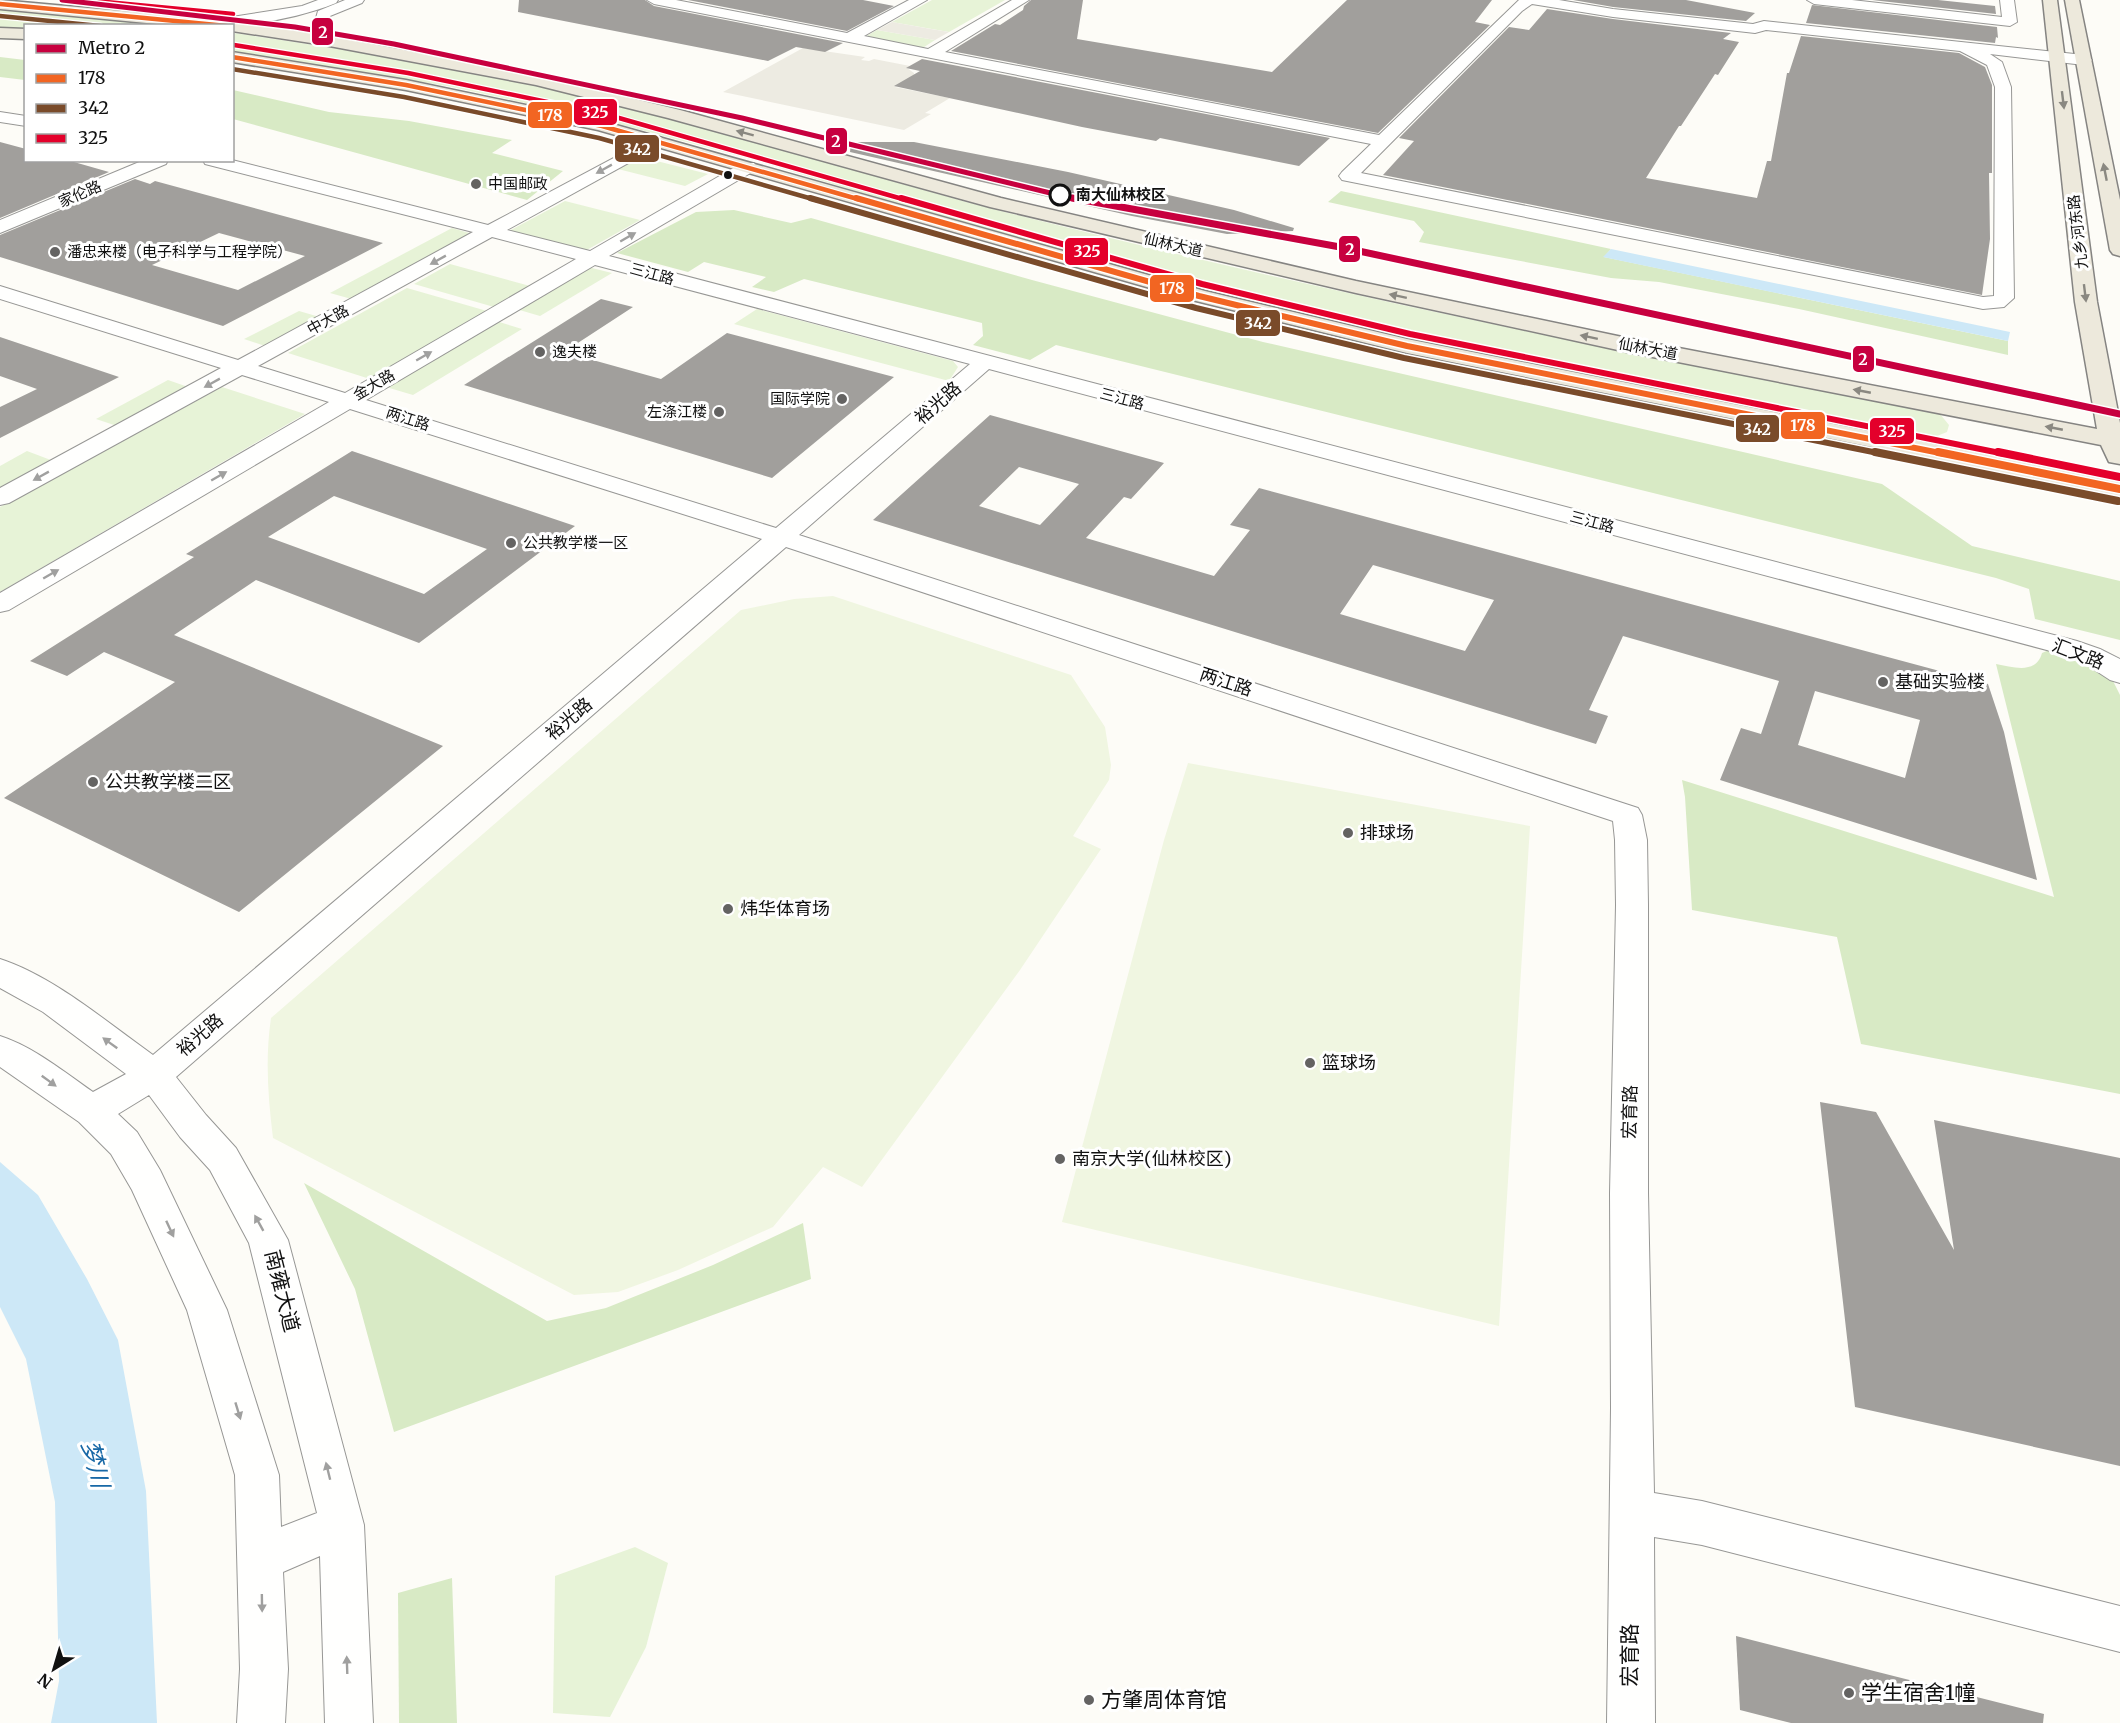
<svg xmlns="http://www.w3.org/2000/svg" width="2120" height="1723" viewBox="0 0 2120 1723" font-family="Merriweather,'Noto Sans SC',serif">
<rect width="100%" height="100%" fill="#fdfcf7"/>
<g fill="#e7f3d7">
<polygon points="932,0 1005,0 949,32 892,22"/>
<polygon points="0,7 179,25 26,26 25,30 0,28"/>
<polygon points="877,30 935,40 921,49 863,38"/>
<path d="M233 33C376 53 520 79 661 115 774 144 884 181 997 210 1305 288 1615 352 1928 409L1940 414 1949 425 1947 432 1937 436 1922 435 1778 408 1686 396 1471 352 1307 315 1116 265 940 217 758 161 600 119 447 86 233 52Z"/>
<polygon points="641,157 708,174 685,186 618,169"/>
<polygon points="565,201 640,220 585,251 509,231"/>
<polygon points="452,228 476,235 355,300 330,293"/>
<polygon points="450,264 530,286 494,307 414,284"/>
<polygon points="588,267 612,273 540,316 516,309"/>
<polygon points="407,288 487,311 370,379 288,353"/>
<polygon points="757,309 953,361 958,367 949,381 734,324"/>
<polygon points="299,311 323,318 268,347 244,339"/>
<polygon points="496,321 522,329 413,395 386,387"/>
<polygon points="168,380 191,388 120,427 96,419"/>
<polygon points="222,387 305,414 0,592 0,507"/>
<polygon points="27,451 56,462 0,492 0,466"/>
<polygon points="635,1547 668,1563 646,1647 610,1717 553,1713 555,1576"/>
</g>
<g fill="#d8eac5">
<polygon points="0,57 25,60 25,80 0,77"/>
<polygon points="233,90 329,112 409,121 512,140 492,153 563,171 527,200 233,119"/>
<polygon points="1341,191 1611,249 1604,257 2008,341 2008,355 1799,309 1659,282 1611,278 1419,242 1424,232 1414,221 1328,202"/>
<polygon points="734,210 791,223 811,218 1032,280 1263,342 1882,484 1972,546 2120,581 2120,640 2035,619 2029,589 1996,578 1056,345 1030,360 973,345 983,336 982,323 804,279 774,292 752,287 766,277 704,262 688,272 617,253 696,212"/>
<path d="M2049 650 2087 662 2110 675 2120 695V1094L1861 1044 1837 937 1692 910 1685 797 1682 780 2054 897 1996 664C2013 667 2036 675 2042 653Z"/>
<polygon points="304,1183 547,1321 606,1308 713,1265 803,1223 811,1279 394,1432 355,1289"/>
<polygon points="452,1578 457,1723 399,1723 398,1593"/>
</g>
<g fill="#f0f6e1">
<path d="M833 596 1071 675 1105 727 1111 765 1109 780 1073 836 1101 849 1020 970 862 1187 823 1167 773 1227 678 1270 618 1292 574 1295 273 1138C268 1097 265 1059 271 1018L741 610 794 599Z"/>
<polygon points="1188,763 1530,826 1499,1326 1062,1222 1164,840"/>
</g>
<g fill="#edebe2">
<polygon points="892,22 931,29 949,32 935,40 877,30"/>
<polygon points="803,48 865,57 861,60 869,61 874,59 910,66 907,68 914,73 914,78 895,87 950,98 925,113 931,114 904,130 723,92"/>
</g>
<g fill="#cde8f7">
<polygon points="1611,249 2010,332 2008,341 1603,257"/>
<polygon points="0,1162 38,1195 87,1279 118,1340 146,1491 157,1723 51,1723 59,1681 55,1502 26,1359 0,1307"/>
</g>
<g fill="#a19f9c" fill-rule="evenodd">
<polygon points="519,0 645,0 654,6 843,43 825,52 796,47 768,61 518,12"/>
<polygon points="688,0 863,0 894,6 847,31"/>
<polygon points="1031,0 1083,0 1077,39 1272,72 1347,0 1492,0 1475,22 1490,25 1378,133 951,51 995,24 1000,25 1023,10 1024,6"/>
<polygon points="1573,0 1686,0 1755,13 1746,21 1613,7"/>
<polygon points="1872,0 1938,0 1995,6 1996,14"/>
<polygon points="1812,5 1997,27 1998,38 1996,37 1995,43 1806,23"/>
<polygon points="1547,9 1613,19 1731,33 1723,39 1739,42 1718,75 1715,74 1681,126 1679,126 1646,178 1757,198 1767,161 1771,161 1787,73 1789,73 1801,36 1959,53 1985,67 1992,85 1992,173 1989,173 1990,239 1982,295 1383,175 1414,141 1399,138 1509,27 1529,30"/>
<polygon points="922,59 1330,138 1299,166 1160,138 1156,141 1082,127 894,86 920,71 906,68"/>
<polygon points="0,142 26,149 26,160 67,160 109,172 0,218"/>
<polygon points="851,142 914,142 1068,172 1234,210 1294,228 1293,231 1227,234 1132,216 850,152"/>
<path d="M135 179 150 184 155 181 383 243 223 326 0 257V235ZM219 233 305 256 238 290 152 265Z"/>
<polygon points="601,299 633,307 564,352 661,379 727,333 894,377 772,478 464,385"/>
<polygon points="0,337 119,377 0,438 0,407 37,389 0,376"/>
<path d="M990 415 1164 463 1131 499 1124 497 1086 538 1214 576 1250 530 1230 525 1259 488 1988 684 2004 732 2037 880 1720 780 1741 728 1761 734 1779 681 1623 636 1589 710 1608 716 1596 744 873 520ZM1019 467 1079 484 1040 525 979 506ZM1373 565 1494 600 1465 651 1340 614ZM1815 691 1920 720 1905 778 1798 745Z"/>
<path d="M352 451 575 526 419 643 256 580 174 635 443 746 239 912 4 798 175 682 104 652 67 676 30 661 194 557 186 554ZM334 496 365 507 487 549 424 594 268 537Z"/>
<polygon points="1820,1102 1876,1112 1954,1250 1934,1120 2120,1158 2120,1466 1855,1407"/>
<polygon points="1736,1636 2044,1714 2043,1723 1791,1723 1740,1710"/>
</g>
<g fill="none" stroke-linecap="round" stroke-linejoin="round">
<g stroke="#979795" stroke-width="2">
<g id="minor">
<path d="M318 0H338L336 3C298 18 254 26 213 26L212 23 219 19 302 6Z"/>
<polygon points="345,0 364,0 362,3 330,16 327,34 332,40 324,45 319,43 311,35 318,11"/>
<path d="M647 0H676L847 33 909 0H927L864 36 928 49 1012 0H1029L945 52 1379 135 1519 0H1559L1613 9 1753 24 1764 21 2084 55 2092 60 2084 65 1990 54 2002 62 2011 87 2014 298 2004 307 1983 309 1342 180 1339 176 1342 172 1371 144 654 4ZM1532 4 1613 17 1755 33 1766 30 1960 51 1987 65 1995 87 1994 296 1983 297 1361 173 1522 11Z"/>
<polygon points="1807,0 1852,0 2002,17 2000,0 2014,0 2017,22 2010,26 1814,4"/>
<polygon points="0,112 26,116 26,126 0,122"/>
<path d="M655 136 661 137 664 141 661 145 507 230 590 251 742 163H754L757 167 754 171 609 256 2077 641 2100 649 2120 659V683L2110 680 2081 661 2058 653 989 369 799 535 1638 808 1642 815 1647 840 1648 905V1193L1654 1493 1702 1501 2120 1606V1652L1702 1545 1654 1537 1655 1723H1607L1611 1408 1610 1193 1616 905 1615 840 1613 821 786 547 176 1077 206 1115 236 1148 288 1240 364 1525 373 1723H325L320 1556 283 1572 288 1669 285 1723H237L240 1669 235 1475 187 1310 132 1190 111 1154 79 1122 0 1067V1036C34 1047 64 1072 93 1092L126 1074 43 1012 0 988V959C53 976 108 1023 153 1055L762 539 350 409 9 610 0 612V593L329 402 242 375 9 503 0 505V488L221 368 0 299V286L238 360 473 232 205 164 203 160H232L488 225ZM492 237 576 259 345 393 258 366ZM595 265 970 364 776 528 366 400ZM149 1095 180 1137 210 1170 249 1243 317 1513 281 1527 279 1475 227 1310 160 1170 137 1132 118 1114Z"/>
<polygon points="144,160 168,160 166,164 0,233 0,220"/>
</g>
</g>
<g stroke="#858482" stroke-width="3">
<g id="major">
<polygon points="0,0 232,21 324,35 536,75 680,110 1001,198 1356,281 1627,338 2097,429 2075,302 2043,0 2057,0 2097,302 2120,423 2120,464 2109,462 2101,445 1627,352 1356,293 990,207 668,118 536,85 324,45 232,31 232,26 178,26 0,9"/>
<polygon points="2065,0 2079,0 2120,200 2120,256 2113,254 2110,250"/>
<polygon points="0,28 26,29 26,39 0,38"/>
<polygon points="232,52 406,80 602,121 1205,291 1407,339 2120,481 2120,497 1407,353 1192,300 598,130 406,90 232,62"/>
</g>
</g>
<use href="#minor" fill="#fffffe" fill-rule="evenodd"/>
<use href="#major" fill="#ede9dc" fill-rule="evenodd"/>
<g stroke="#fff" stroke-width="7">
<g id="bus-1-far2">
<polyline points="0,4 227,26"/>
<polyline points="232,57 406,85 602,126 861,200"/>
</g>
</g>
<g stroke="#fff" stroke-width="9">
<polyline id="bus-1-far1" points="856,198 1199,296 1407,346 1945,454"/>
</g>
<g stroke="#fff" stroke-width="11">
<polyline id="bus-1" points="1938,452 2120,489"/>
</g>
<g stroke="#fff" stroke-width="7">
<g id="bus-2-far2">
<polyline points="0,16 100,26"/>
<polyline points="232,69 404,97 599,138 816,200"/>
</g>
</g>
<g stroke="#fff" stroke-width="9">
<polyline id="bus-2-far1" points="810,198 1196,308 1404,358 1883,454"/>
</g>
<g stroke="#fff" stroke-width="11">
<polyline id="bus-2" points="1875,452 2118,501"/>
</g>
<g stroke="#fff" stroke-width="7">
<g id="bus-3-far2">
<polyline points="85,0 233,14"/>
<polyline points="234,45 408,73 605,114 906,200"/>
</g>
</g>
<g stroke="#fff" stroke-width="9">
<polyline id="bus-3-far1" points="901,198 1202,284 1410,334 2005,454"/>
</g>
<g stroke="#fff" stroke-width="11">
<polyline id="bus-3" points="1998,452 2120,477"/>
</g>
<use href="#bus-1-far2" stroke="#f26522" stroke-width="4.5"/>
<use href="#bus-1-far1" stroke="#f26522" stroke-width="6"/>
<use href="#bus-1" stroke="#f26522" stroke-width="8"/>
<use href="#bus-2-far2" stroke="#7a4b2a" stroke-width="4.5"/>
<use href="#bus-2-far1" stroke="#7a4b2a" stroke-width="6"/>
<use href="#bus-2" stroke="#7a4b2a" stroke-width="8"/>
<use href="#bus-3-far2" stroke="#e4002b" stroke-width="4.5"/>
<use href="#bus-3-far1" stroke="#e4002b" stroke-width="6"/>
<use href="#bus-3" stroke="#e4002b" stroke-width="8"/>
<g stroke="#fff" stroke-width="8">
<polyline id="metro-1-far1" points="62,0 295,27 394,44 742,118 1079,200"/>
</g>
<g stroke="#fff" stroke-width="10">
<polyline id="metro-1" points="1072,198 1340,247 2120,414"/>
</g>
<use href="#metro-1-far1" stroke="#c7003f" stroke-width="5"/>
<use href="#metro-1" stroke="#c7003f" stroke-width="7"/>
</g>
<defs><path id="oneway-solid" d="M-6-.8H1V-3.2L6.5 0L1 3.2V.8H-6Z" transform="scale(1.5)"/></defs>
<g fill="#8a8881">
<use href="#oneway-solid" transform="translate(2063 100) rotate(83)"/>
<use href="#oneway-solid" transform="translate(745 133) rotate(-165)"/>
<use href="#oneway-solid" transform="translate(2105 172) rotate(-101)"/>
<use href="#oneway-solid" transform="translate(2085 293) rotate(83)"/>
<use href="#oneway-solid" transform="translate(1398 296) rotate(-168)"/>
<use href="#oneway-solid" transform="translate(1589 337) rotate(-168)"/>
<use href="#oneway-solid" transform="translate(1862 391) rotate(-169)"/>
<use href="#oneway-solid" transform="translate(2054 428) rotate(-169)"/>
</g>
<g fill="#a0a09f">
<use href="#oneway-solid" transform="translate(604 169) rotate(151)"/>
<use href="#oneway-solid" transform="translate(628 237) rotate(-30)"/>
<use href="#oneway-solid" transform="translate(438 260) rotate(151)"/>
<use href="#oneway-solid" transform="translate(424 356) rotate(-30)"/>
<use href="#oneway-solid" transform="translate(212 383) rotate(151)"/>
<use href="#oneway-solid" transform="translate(41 476) rotate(151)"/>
<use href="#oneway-solid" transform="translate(219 476) rotate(-30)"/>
<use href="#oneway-solid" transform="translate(51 574) rotate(-30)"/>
<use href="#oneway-solid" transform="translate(110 1043) rotate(-144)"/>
<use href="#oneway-solid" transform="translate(49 1081) rotate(36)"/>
<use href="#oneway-solid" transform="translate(259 1223) rotate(-119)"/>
<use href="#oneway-solid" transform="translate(170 1229) rotate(65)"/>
<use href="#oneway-solid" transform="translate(238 1411) rotate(73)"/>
<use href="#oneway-solid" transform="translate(328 1471) rotate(-104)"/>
<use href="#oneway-solid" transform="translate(262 1603) rotate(89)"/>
<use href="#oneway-solid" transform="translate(347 1665) rotate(-92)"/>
</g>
<circle fill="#111" stroke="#fff" stroke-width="2" cx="728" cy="175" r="5"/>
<g fill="#646362" stroke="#fff" stroke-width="2">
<circle cx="476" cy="184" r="6"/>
<circle cx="55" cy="252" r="6"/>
<circle cx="540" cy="352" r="6"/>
<circle cx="842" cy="399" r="6"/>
<circle cx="719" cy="412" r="6"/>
<circle cx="511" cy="543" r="6"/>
<circle cx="1883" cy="682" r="6"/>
<circle cx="93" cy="782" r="6"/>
<circle cx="1348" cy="833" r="6"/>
<circle cx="728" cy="909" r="6"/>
<circle cx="1310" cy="1063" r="6"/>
<circle cx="1060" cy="1159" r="6"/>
<circle cx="1849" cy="1693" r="6"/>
<circle cx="1089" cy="1700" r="6"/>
</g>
<circle fill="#fff" stroke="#111" stroke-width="3" cx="1060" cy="195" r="10"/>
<g text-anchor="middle" stroke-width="6" stroke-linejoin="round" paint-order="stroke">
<g font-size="15" fill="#111" stroke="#fff" text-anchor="start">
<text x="488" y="189">中国邮政</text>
<text x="67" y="257">潘忠来楼（电子科学与工程学院）</text>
<text x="552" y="357">逸夫楼</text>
<text x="830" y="404" text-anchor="end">国际学院</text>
<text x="707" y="417" text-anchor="end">左涤江楼</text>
<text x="523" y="548">公共教学楼一区</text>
</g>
<g font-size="15" fill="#111" stroke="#fff">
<text transform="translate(80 194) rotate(-23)" y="5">家伦路</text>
<text transform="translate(2078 232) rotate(-97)" y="5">九乡河东路</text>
<text transform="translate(1173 245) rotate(13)" y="5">仙林大道</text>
<text transform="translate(652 274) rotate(15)" y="5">三江路</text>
<text transform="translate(328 320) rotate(-29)" y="5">中大路</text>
<text transform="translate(1648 349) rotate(11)" y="5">仙林大道</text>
<text transform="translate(374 385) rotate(-30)" y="5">金大路</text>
<text transform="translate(1122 399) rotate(15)" y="5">三江路</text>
<text transform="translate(408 419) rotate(18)" y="5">两江路</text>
<text transform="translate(1592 522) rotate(15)" y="5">三江路</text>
</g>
<g font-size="15" font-weight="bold" fill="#111" stroke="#fff" text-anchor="start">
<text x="1076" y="200">南大仙林校区</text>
</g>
<g font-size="18" fill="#111" stroke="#fff">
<text transform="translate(938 403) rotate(-41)" y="6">裕光路</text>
<text transform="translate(2078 654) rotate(21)" y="6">汇文路</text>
<text transform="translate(1226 682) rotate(18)" y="6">两江路</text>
<text transform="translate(569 719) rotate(-40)" y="6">裕光路</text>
<text transform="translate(200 1035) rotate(-41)" y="6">裕光路</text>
<text transform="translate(1630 1112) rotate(-89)" y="6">宏育路</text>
</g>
<g font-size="18" fill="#111" stroke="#fff" text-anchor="start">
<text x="1895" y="688">基础实验楼</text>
<text x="105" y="788">公共教学楼二区</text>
<text x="1360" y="839">排球场</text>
<text x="740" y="915">炜华体育场</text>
<text x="1322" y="1069">篮球场</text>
<text x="1072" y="1165">南京大学(仙林校区)</text>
</g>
<g font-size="21" fill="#111" stroke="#fff">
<text transform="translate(282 1291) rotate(76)" y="7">南雍大道</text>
<text transform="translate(1630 1655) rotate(-90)" y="7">宏育路</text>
</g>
<g font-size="21" fill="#111" stroke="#fff" text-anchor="start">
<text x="1861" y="1700">学生宿舍1幢</text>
<text x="1101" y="1707">方肇周体育馆</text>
</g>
<g font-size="24" font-style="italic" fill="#1768a6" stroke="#fff">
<text transform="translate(95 1464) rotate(76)" y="8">梦川</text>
</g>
</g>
<g stroke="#fff" stroke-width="2">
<rect x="311" y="17" width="23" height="29" rx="6" fill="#c7003f"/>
<rect x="573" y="98" width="45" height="28" rx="6" fill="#e4002b"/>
<rect x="527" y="101" width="46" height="28" rx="6" fill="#f26522"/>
<rect x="825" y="127" width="23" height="28" rx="6" fill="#c7003f"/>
<rect x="614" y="134" width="46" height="29" rx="6" fill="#7a4b2a"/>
<rect x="1338" y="235" width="23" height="28" rx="6" fill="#c7003f"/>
<rect x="1064" y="237" width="45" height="29" rx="6" fill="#e4002b"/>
<rect x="1149" y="274" width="46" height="29" rx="6" fill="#f26522"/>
<rect x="1235" y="309" width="46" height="28" rx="6" fill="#7a4b2a"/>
<rect x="1852" y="345" width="23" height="28" rx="6" fill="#c7003f"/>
<rect x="1780" y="411" width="46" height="29" rx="6" fill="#f26522"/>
<rect x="1735" y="414" width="45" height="29" rx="6" fill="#7a4b2a"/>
<rect x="1869" y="417" width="46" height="28" rx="6" fill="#e4002b"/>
</g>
<g font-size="16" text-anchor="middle" font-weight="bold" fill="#fff">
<text x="323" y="38">2</text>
<text x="595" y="118">325</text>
<text x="550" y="121">178</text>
<text x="836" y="147">2</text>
<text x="637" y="155">342</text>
<text x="1350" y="255">2</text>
<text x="1087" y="257">325</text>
<text x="1172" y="294">178</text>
<text x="1258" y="329">342</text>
<text x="1863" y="365">2</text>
<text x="1803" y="431">178</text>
<text x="1757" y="435">342</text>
<text x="1892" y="437">325</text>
</g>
<rect x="24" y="24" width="210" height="138" fill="#ffffff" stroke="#a0a0a0" stroke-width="1.5"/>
<rect x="36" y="44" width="30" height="9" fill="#c7003f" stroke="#a0a0a0" stroke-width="1.5"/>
<text x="78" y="54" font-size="18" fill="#111111">Metro 2</text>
<rect x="36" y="74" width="30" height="9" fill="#f26522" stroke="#a0a0a0" stroke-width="1.5"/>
<text x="78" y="84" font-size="18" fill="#111111">178</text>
<rect x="36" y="104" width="30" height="9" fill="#7a4b2a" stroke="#a0a0a0" stroke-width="1.5"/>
<text x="78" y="114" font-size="18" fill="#111111">342</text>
<rect x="36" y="134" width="30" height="9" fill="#e4002b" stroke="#a0a0a0" stroke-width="1.5"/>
<text x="78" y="144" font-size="18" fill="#111111">325</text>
<g transform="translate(54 1669) rotate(217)" stroke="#ffffff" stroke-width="4.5" paint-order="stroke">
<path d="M0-4.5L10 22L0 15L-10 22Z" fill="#111111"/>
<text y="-9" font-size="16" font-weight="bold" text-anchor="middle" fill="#111111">N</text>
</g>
</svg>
